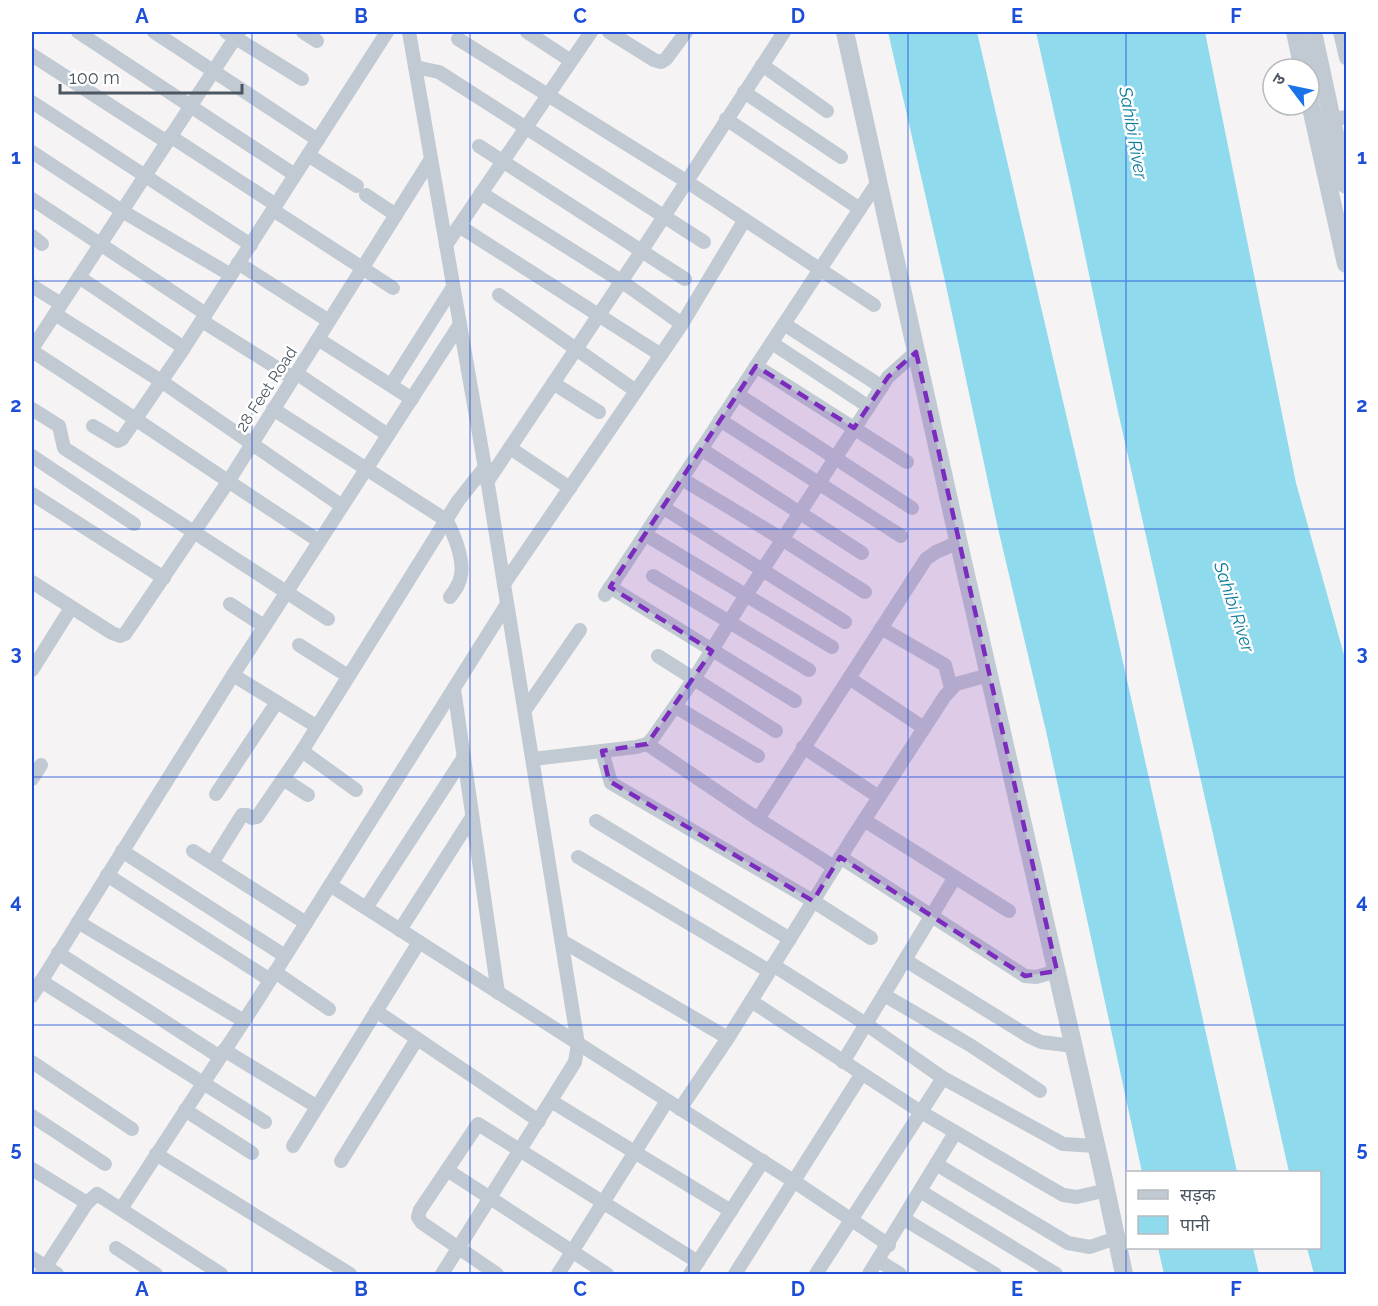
<svg xmlns="http://www.w3.org/2000/svg" width="1378" height="1306" viewBox="0 0 1378 1306" font-family="Raleway,'Noto Sans Devanagari',sans-serif">
<rect width="100%" height="100%" fill="#f5f3f3"/>
<g fill="#90daee">
<polygon points="888,32 977,32 1106,586 1237,1172 1142,1172 1046,731 997,524 945,281"/>
<polygon points="1036,32 1205,32 1296,483 1346,662 1346,1274 1314,1274 1307,1248 1320,1248 1320,1172 1289,1172 1117,407 1070,184"/>
<polygon points="1158,1248 1253,1248 1259,1274 1164,1274"/>
</g>
<g fill="none" stroke-linecap="round" stroke-linejoin="round">
<g stroke="#c1cad2" stroke-width="14">
<polyline points="78,32 295,175"/>
<polyline points="154,32 318,140"/>
<polyline points="226,32 302,79"/>
<polyline points="303,32 317,41"/>
<polyline points="409,32 489,491 578,1044 575,1062 442,1274"/>
<polyline points="527,32 571,61"/>
<polyline points="609,32 654,60 661,62 666,59 686,32"/>
<polyline points="1340,32 1346,58"/>
<polyline points="458,39 686,181 874,305"/>
<polyline points="32,55 167,142"/>
<polyline points="762,65 827,111"/>
<polyline points="415,67 439,72 704,242"/>
<polyline points="744,92 841,157"/>
<polyline points="32,102 251,245"/>
<polyline points="726,119 860,209"/>
<polyline points="1325,121 1346,117"/>
<polyline points="170,136 276,205"/>
<polyline points="479,146 685,279"/>
<polyline points="32,152 122,211 231,275"/>
<polyline points="308,155 357,186"/>
<polyline points="481,193 621,281 682,324"/>
<polyline points="366,195 396,215"/>
<polyline points="32,199 206,314"/>
<polyline points="273,210 393,288"/>
<polyline points="459,226 661,355"/>
<polyline points="32,236 42,244"/>
<polyline points="446,245 591,32"/>
<polyline points="238,263 329,321"/>
<polyline points="79,277 184,348"/>
<polyline points="32,286 61,304"/>
<polyline points="499,295 636,391"/>
<polyline points="55,314 161,381 342,506"/>
<polyline points="202,321 293,378"/>
<polyline points="784,324 882,387"/>
<polyline points="318,339 412,399"/>
<polyline points="772,343 869,407"/>
<polyline points="32,349 239,32"/>
<path d="M32 351C128 413 223 479 319 541"/>
<polyline points="756,366 907,462"/>
<polyline points="296,373 388,435"/>
<polyline points="553,383 599,412"/>
<polyline points="391,385 453,287"/>
<polyline points="737,394 912,508"/>
<polyline points="32,409 59,426 64,448 328,619"/>
<path d="M273 409 446 520C454 533 464 560 461 575 460 584 455 590 450 597"/>
<polyline points="720,420 901,536"/>
<polyline points="93,426 118,441 122,439 184,348 387,32"/>
<polyline points="510,448 570,488"/>
<polyline points="701,449 862,553"/>
<polyline points="32,456 134,524"/>
<polyline points="682,479 782,539 865,592"/>
<polyline points="487,482 635,261 784,32"/>
<polyline points="32,494 164,578"/>
<polyline points="664,508 845,622"/>
<polyline points="646,535 832,647"/>
<polyline points="653,576 809,670"/>
<polyline points="32,582 112,633 120,636 125,634 228,482 431,159"/>
<polyline points="504,584 682,324 744,221"/>
<polyline points="610,587 795,701"/>
<polyline points="605,595 877,183"/>
<polyline points="230,604 264,626"/>
<polyline points="881,628 945,665 951,688"/>
<polyline points="299,645 348,676"/>
<polyline points="658,656 776,731"/>
<polyline points="32,670 71,608"/>
<polyline points="233,675 316,726"/>
<polyline points="849,678 924,728"/>
<polyline points="454,689 498,993"/>
<polyline points="676,707 758,756"/>
<polyline points="525,710 580,630"/>
<polyline points="647,744 758,819 834,867"/>
<polyline points="803,747 879,797"/>
<polyline points="302,751 356,790"/>
<polyline points="602,751 611,783 813,901 871,938"/>
<polyline points="533,759 636,747 647,744 652,739 694,679 741,603 888,377 916,352"/>
<polyline points="32,779 41,765"/>
<polyline points="283,779 308,795"/>
<polyline points="216,794 277,702"/>
<polyline points="758,819 926,559 936,552 959,542"/>
<polyline points="864,820 1009,911"/>
<polyline points="596,821 790,939"/>
<polyline points="122,851 285,956"/>
<polyline points="193,851 306,923"/>
<polyline points="578,857 769,971"/>
<polyline points="840,857 1025,976 1036,977 1057,971"/>
<polyline points="212,863 242,815 247,815 252,818 257,817 302,751 458,501 485,467"/>
<polyline points="107,875 270,980"/>
<polyline points="330,885 795,1182 889,1245"/>
<polyline points="366,908 464,757"/>
<polyline points="78,922 244,1021"/>
<polyline points="400,930 472,817"/>
<polyline points="562,941 728,1038"/>
<polyline points="58,953 220,1057"/>
<polyline points="905,960 1030,1037 1041,1042 1074,1046"/>
<polyline points="773,965 866,1024 943,1078 1063,1144 1096,1146"/>
<polyline points="275,972 329,1009"/>
<polyline points="41,981 265,1122"/>
<polyline points="884,995 970,1045 1040,1091"/>
<polyline points="32,996 233,675 460,324"/>
<polyline points="751,1001 921,1112 1063,1195 1077,1197 1107,1190"/>
<polyline points="376,1011 539,1121"/>
<polyline points="224,1050 316,1106"/>
<polyline points="32,1062 132,1129"/>
<polyline points="843,1062 955,877"/>
<polyline points="551,1101 731,1211"/>
<polyline points="680,1109 728,1038 855,834 945,696 956,684 989,675"/>
<polyline points="185,1110 252,1153"/>
<polyline points="32,1116 105,1164"/>
<polyline points="293,1146 419,942"/>
<polyline points="156,1154 350,1274"/>
<polyline points="341,1161 417,1039"/>
<polyline points="936,1164 1068,1243 1090,1247 1116,1238"/>
<polyline points="32,1169 87,1203"/>
<polyline points="447,1170 607,1274"/>
<polyline points="920,1191 1056,1274"/>
<polyline points="121,1209 257,1001 507,604"/>
<polyline points="904,1219 995,1274"/>
<polyline points="116,1248 156,1274"/>
<polyline points="32,1258 57,1274"/>
<polyline points="879,1261 900,1274"/>
<polyline points="41,1274 87,1203 97,1194 221,1274"/>
<polyline points="497,1274 422,1223 418,1217 420,1210 478,1124 698,1262"/>
<polyline points="558,1274 667,1101"/>
<polyline points="690,1274 763,1161"/>
<polyline points="735,1274 861,1075"/>
<polyline points="816,1274 943,1078"/>
<polyline points="869,1274 955,1133"/>
</g>
<g stroke="#c1cad2" stroke-width="18">
<polyline points="845,32 951,509 1103,1175 1124,1274"/>
<polyline points="1295,32 1303,69"/>
<polyline points="1313,32 1346,185"/>
<polyline points="1309,99 1346,264"/>
</g>
</g>
<path fill="#7b2cbf" fill-opacity="0.2" stroke="#7b2cbf" stroke-width="4.5" stroke-dasharray="12 8" stroke-linejoin="round" d="M916 352 1057 971 1025 976 840 857 813 901 609 781 602 751 647 744 712 651 610 587 756 366 854 428 888 377Z"/>
<path fill="none" stroke="#1d4ed8" stroke-width="1.5" stroke-opacity="0.55" d="M252 32V1274M470 32V1274M689 32V1274M908 32V1274M1126 32V1274M32 281H1346M32 529H1346M32 777H1346M32 1025H1346"/>
<g text-anchor="middle" stroke-width="5" stroke-linejoin="round" paint-order="stroke">
<g font-size="16" fill="#4a5661" stroke="#fff">
<text transform="translate(266 389) rotate(-57)" y="6">28 Feet Road</text>
</g>
<g font-size="18" font-style="italic" fill="#0c7c9b" stroke="#fff">
<text transform="translate(1133 133) rotate(80)" y="6">Sahibi River</text>
<text transform="translate(1234 607) rotate(72)" y="6">Sahibi River</text>
</g>
</g>
<rect width="1378" height="1306" fill="none" stroke="#ffffff" stroke-width="66"/>
<rect x="1126" y="1171" width="195" height="78" fill="#ffffff" stroke="#b7bbc0" stroke-width="1.5"/>
<rect x="1138" y="1190" width="30" height="9" fill="#c1cad2" stroke="#b7bbc0" stroke-width="1.5"/>
<text x="1180" y="1201" font-size="18" fill="#4a5661">सड़क</text>
<rect x="1138" y="1216" width="30" height="18" fill="#90daee" stroke="#b7bbc0" stroke-width="1.5"/>
<text x="1180" y="1231" font-size="18" fill="#4a5661">पानी</text>
<g transform="translate(1291 87) rotate(302)"><circle r="28" fill="#ffffff" stroke="#b7bbc0" stroke-width="1.5"/>
<path d="M0-4.5L10 22L0 15L-10 22Z" fill="#1a73e8"/>
<text y="-9" font-size="16" font-weight="bold" text-anchor="middle" fill="#4a5661">उ</text>
</g>
<path d="M60 84v9h182v-9" fill="none" stroke="#4a5661" stroke-width="3"/>
<text x="69" y="84" font-size="18" fill="#4a5661" stroke="#ffffff" stroke-width="4.5" paint-order="stroke">100 m</text>
<rect x="33" y="33" width="1312" height="1240" fill="none" stroke="#1d4ed8" stroke-width="2"/>
<g font-size="20" text-anchor="middle" font-weight="bold" fill="#1d4ed8">
<text x="142" y="23">A</text>
<text x="361" y="23">B</text>
<text x="580" y="23">C</text>
<text x="798" y="23">D</text>
<text x="1017" y="23">E</text>
<text x="1236" y="23">F</text>
<text x="16" y="164">1</text>
<text x="1362" y="164">1</text>
<text x="16" y="412">2</text>
<text x="1362" y="412">2</text>
<text x="16" y="660">3</text>
<text x="1362" y="660">3</text>
<text x="16" y="908">4</text>
<text x="1362" y="908">4</text>
<text x="16" y="1156">5</text>
<text x="1362" y="1156">5</text>
<text x="142" y="1296">A</text>
<text x="361" y="1296">B</text>
<text x="580" y="1296">C</text>
<text x="798" y="1296">D</text>
<text x="1017" y="1296">E</text>
<text x="1236" y="1296">F</text>
</g>
</svg>
